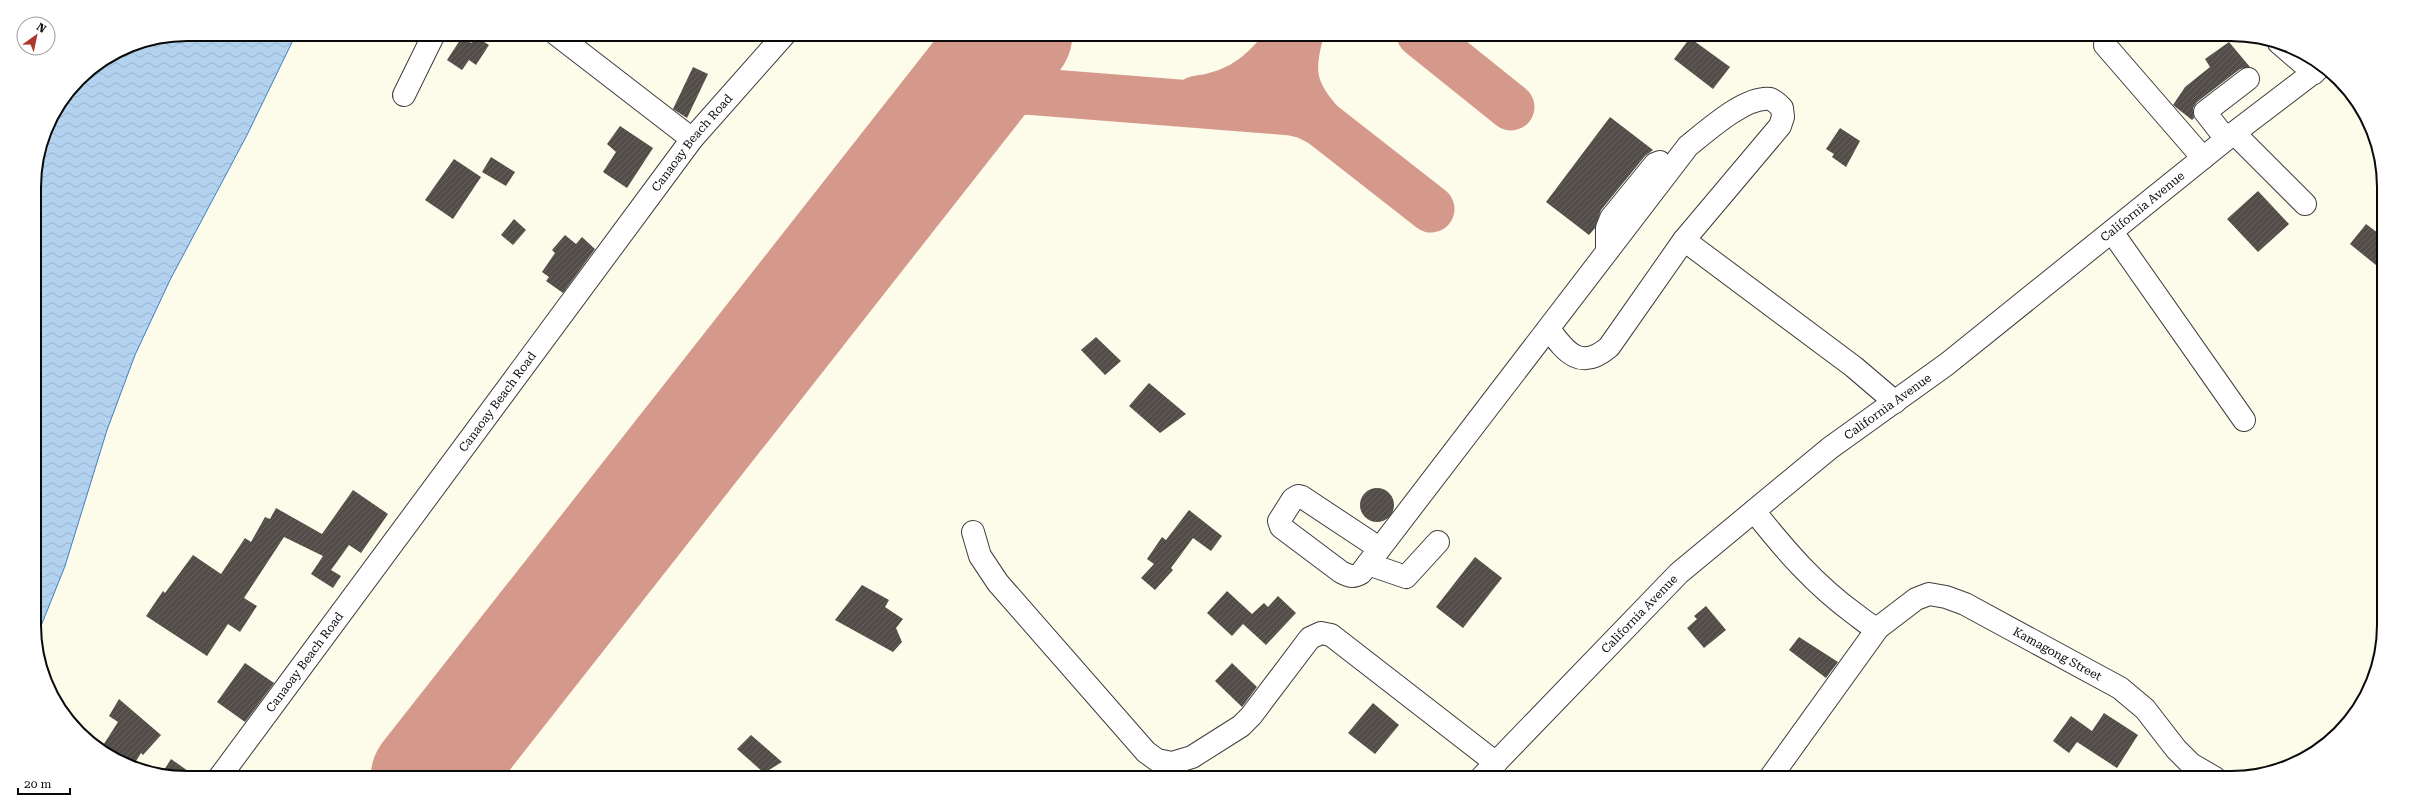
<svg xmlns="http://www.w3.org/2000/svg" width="2418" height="812" viewBox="0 0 2418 812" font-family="'Roboto Serif',serif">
<defs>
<pattern id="water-waves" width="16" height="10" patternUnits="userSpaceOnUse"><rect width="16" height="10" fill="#b3d2f0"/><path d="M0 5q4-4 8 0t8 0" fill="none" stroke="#99b3cc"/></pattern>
<pattern id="building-hatch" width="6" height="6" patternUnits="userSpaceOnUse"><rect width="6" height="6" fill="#524d48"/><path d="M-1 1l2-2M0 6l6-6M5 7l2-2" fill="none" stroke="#66625e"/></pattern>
</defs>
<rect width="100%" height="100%" fill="#fdfbe9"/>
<polygon fill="url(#water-waves)" stroke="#407fc0" points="187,34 296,34 247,135 170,280 135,355 107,430 65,566 37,636 34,177 50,120 79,79 129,46"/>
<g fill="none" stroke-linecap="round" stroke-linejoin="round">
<g stroke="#d5998c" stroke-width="47">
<path d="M1014 34C998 61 989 80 1026 91"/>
<path d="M1300 34C1289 73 1294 93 1321 123L1431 209"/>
<polyline points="1420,34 1511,107"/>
<path d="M1197 99C1245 94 1266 69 1295 34"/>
<path d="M945 121C975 97 988 95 1026 91L1292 112 1305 115 1321 123"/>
</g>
<polyline stroke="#d5998c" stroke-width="117" points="429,778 1014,34"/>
</g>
<g fill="url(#building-hatch)">
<polygon points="462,37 471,43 476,37 489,45 476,65 469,60 462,70 447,60"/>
<polygon points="1690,38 1730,67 1713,89 1674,59"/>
<polygon points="2229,42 2250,67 2240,69 2197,102 2193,108 2194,118 2192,120 2173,105 2185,87 2210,67 2205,59"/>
<polygon points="693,67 708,74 687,118 673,109"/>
<polygon points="1610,117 1653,150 1645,156 1601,210 1595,228 1589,235 1546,202"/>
<polygon points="620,126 653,148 627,188 603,172 616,152 607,144"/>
<polygon points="1840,128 1860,141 1846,167 1832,157 1834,154 1826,149"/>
<polygon points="491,157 515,172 506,186 482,172"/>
<polygon points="454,159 481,177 453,219 425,200"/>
<polygon points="2258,191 2289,224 2258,252 2227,219"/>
<polygon points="514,219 526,230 513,245 501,235"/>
<polygon points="2366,224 2382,236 2382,270 2350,244"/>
<polygon points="565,235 576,244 582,237 595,249 563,293 546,281 549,277 542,272 555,253 552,250"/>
<polygon points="1096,337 1121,361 1105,375 1081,350"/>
<polygon points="1149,383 1186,414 1160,433 1129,406"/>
<circle cx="1377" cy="505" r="17"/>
<polygon points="353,490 388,514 361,553 349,545 331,570 341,576 333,588 311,574 323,556 284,537 244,598 257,606 240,632 228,624 207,656 146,616 163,591 165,593 193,555 221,574 245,538 251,542 265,517 270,519 276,508 322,534"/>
<polygon points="1189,510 1222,536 1211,551 1193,538 1171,568 1173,570 1155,590 1141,578 1154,564 1147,559 1162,537 1166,540"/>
<polygon points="1475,557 1502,578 1463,628 1436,607"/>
<polygon points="862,585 889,600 885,607 903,619 896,628 902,642 893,652 835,620"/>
<polygon points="1227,591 1252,614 1264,603 1268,607 1278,596 1296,613 1266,645 1243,624 1232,636 1207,613"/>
<polygon points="1706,606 1726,630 1704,648 1687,628 1697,619 1694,616"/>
<polygon points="1799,637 1838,662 1826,678 1789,650"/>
<polygon points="245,663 274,683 245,722 217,702"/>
<polygon points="1232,663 1257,687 1242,707 1215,681"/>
<polygon points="119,699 161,735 143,755 141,753 133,766 100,750 118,722 109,716"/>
<polygon points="1373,703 1399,725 1375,754 1348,733"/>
<polygon points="2104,713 2138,735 2117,768 2077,742 2069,753 2053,741 2071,716 2092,731"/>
<polygon points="751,735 782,762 764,773 737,749"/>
<polygon points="171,759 198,778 161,775"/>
</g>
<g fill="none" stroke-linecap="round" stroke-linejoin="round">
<g stroke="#3d3d3d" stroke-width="24">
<g id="minor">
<polyline points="556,34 692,139"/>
<polyline points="2279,43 2314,73"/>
<polyline points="2105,45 2203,158"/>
<polyline points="404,95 434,34"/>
<polyline points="2234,133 2305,204"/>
<polyline points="2226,139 2205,112 2248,79"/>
<polyline points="2112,232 2244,420"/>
<polyline points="1684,240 1854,367 1895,402"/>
<polyline points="1607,251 1607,228 1611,218 1655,164 1660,162"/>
<path d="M1754 511C1785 550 1815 585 1855 614 1862 619 1870 627 1878 628"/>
<polyline points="973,532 980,556 998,583 1146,752 1157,760 1172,763 1192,757 1241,726 1251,716 1310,638 1321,633 1331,635 1496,763"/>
<path d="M1379 548 1302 497 1298 496 1293 499 1279 521 1281 527 1341 572C1349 576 1353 578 1361 573L1688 146C1707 131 1745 96 1770 99 1774 100 1779 105 1782 108L1783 117 1780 126 1684 240 1609 347C1581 371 1566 353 1549 329"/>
<polyline points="1368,564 1406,577 1438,542"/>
<path id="s1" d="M219 778 692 139 785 34"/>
<path id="s2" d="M1481 778 1679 573 1830 448 1947 364 2234 133 2322 66"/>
<path id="s3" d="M1770 778 1878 628 1916 599 1929 594 1946 597 1965 604 2120 688 2145 709 2176 749 2191 764 2215 778"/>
</g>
</g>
<use href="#minor" stroke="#fff" stroke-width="22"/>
</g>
<g text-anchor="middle" stroke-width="4" stroke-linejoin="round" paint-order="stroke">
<g font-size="12" fill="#0a0a0a" stroke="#fff">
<text dy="4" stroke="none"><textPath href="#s1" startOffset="792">Canaoay Beach Road</textPath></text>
<text dy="4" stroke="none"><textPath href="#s2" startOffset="876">California Avenue</textPath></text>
<text dy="4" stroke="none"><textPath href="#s1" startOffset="468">Canaoay Beach Road</textPath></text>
<text dy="4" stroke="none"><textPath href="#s2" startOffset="552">California Avenue</textPath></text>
<text dy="4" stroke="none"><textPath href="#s2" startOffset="228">California Avenue</textPath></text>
<text dy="4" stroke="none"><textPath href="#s3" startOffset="389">Kamagong Street</textPath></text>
<text dy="4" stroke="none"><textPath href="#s1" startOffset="144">Canaoay Beach Road</textPath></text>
</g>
</g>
<path d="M0 0H2418V812H0ZM187 41H2231A146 146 0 0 1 2377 187V625A146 146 0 0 1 2231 771H187A146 146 0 0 1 41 625V187A146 146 0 0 1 187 41Z" fill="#fff" fill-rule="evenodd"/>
<path fill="none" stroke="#0a0a0a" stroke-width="2" d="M187 41H2231A146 146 0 0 1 2377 187V625A146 146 0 0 1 2231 771H187A146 146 0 0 1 41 625V187A146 146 0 0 1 187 41Z"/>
<g transform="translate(36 36) rotate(33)"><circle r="19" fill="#ffffff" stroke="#9d9d9d"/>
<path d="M0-3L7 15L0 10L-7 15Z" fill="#ad372f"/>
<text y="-6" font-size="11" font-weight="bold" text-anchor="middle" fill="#0a0a0a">N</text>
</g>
<path d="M18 788v6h52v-6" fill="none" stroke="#0a0a0a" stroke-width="2"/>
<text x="24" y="788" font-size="12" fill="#0a0a0a" stroke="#ffffff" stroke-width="3" paint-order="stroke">20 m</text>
</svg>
